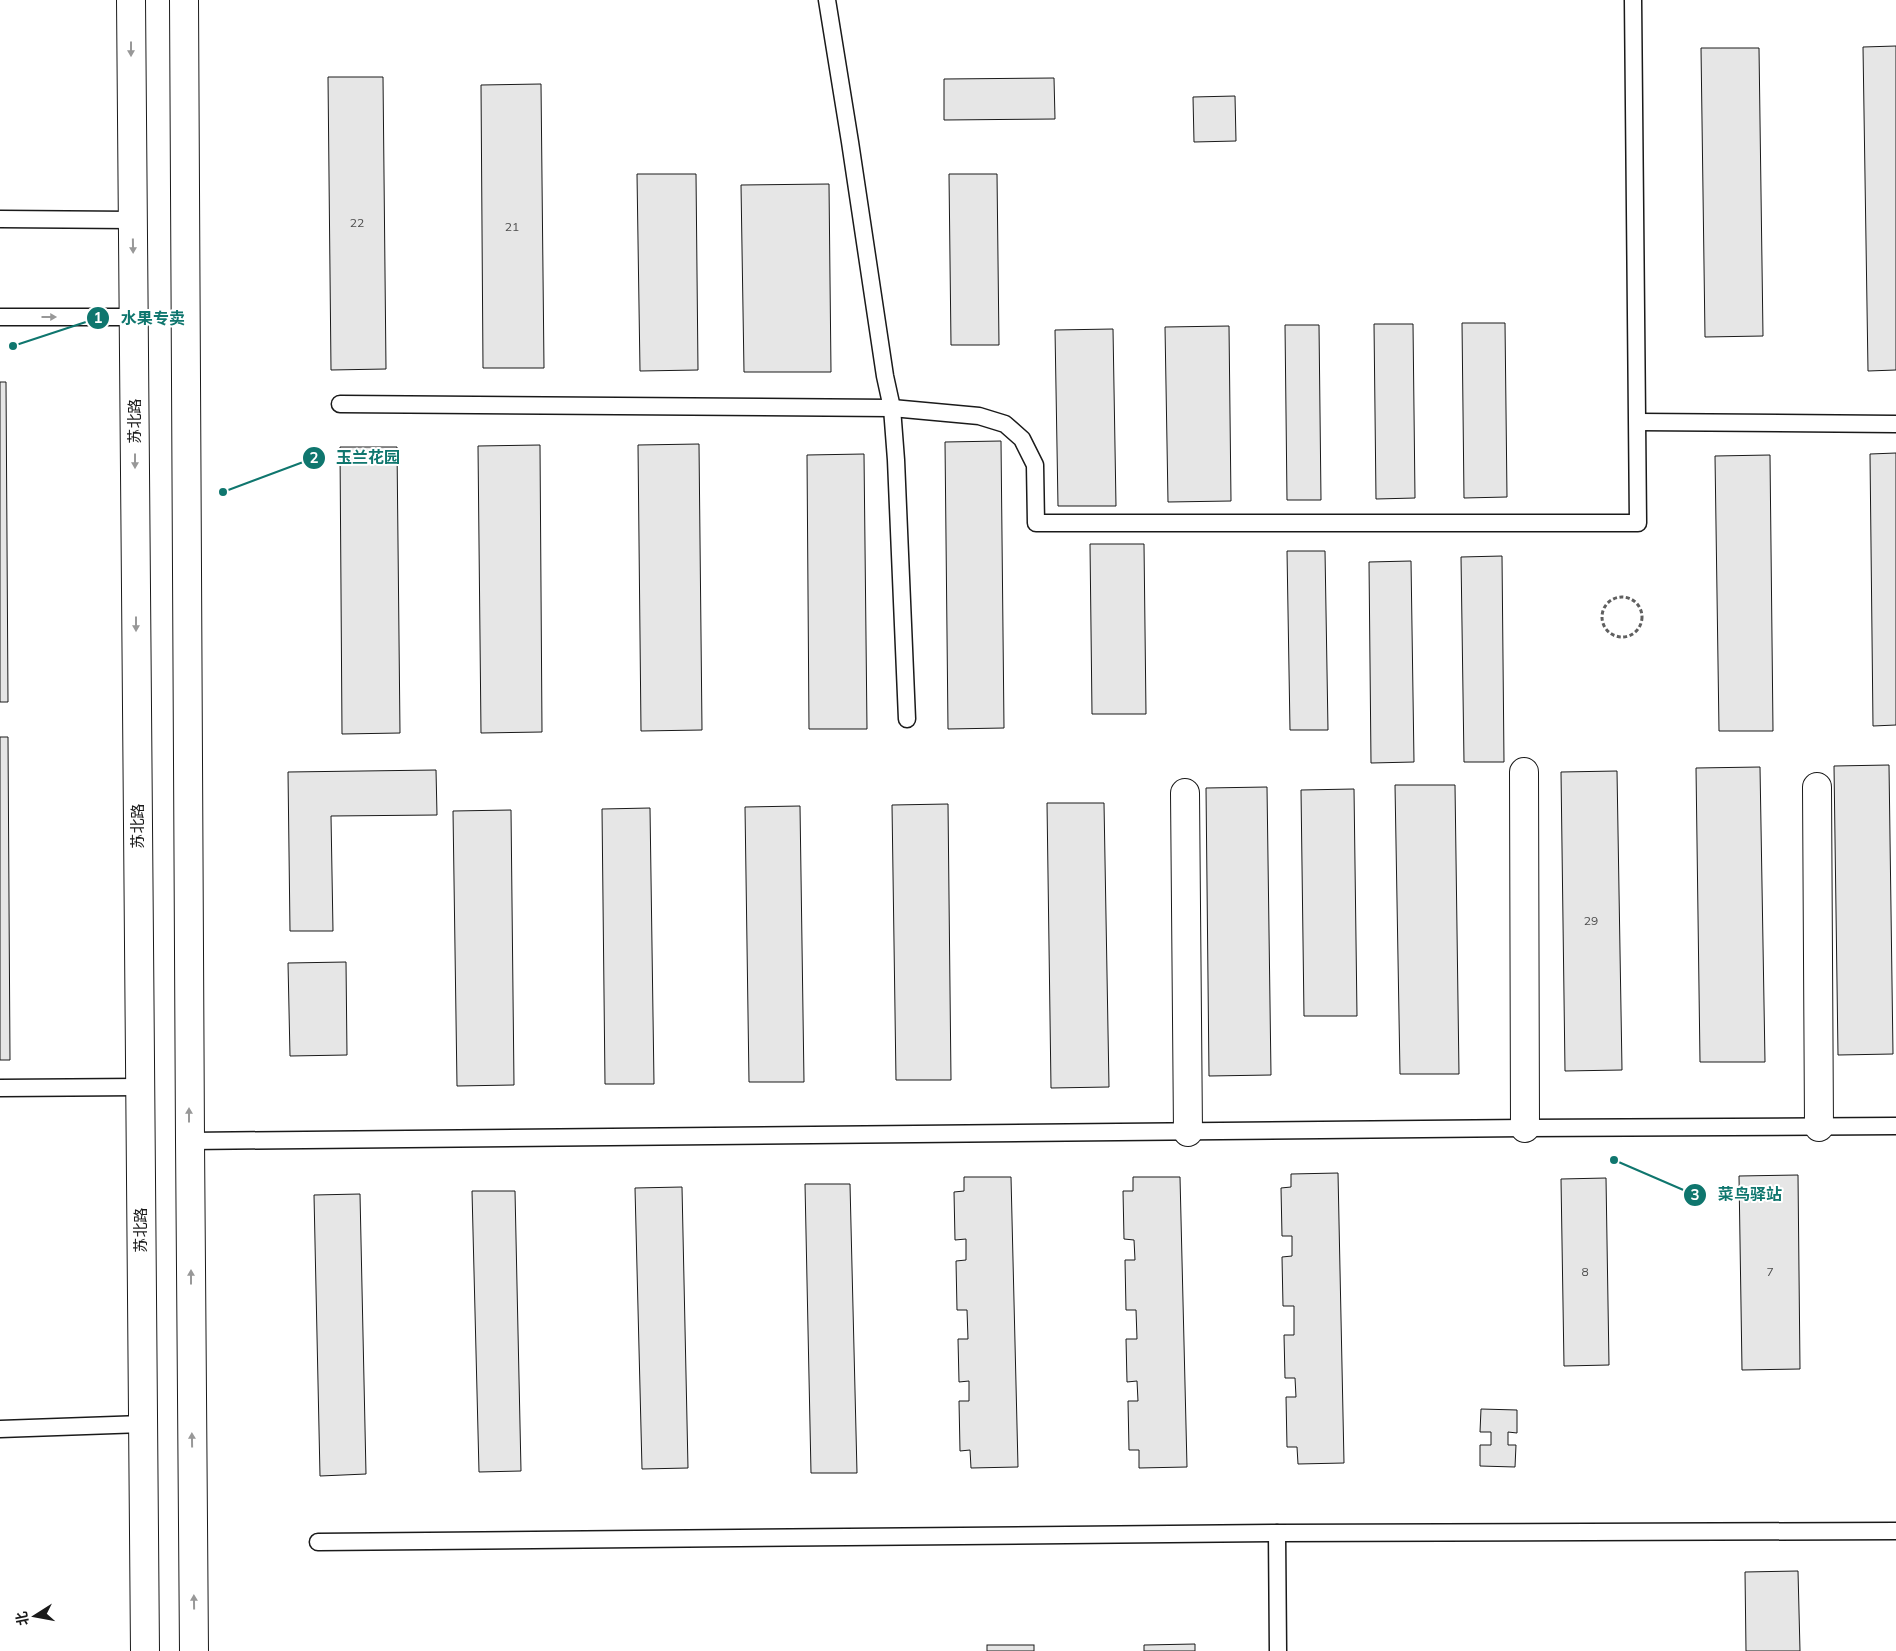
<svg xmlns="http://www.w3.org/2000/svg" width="1896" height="1651" viewBox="0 0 1896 1651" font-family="Mulish,'Noto Sans SC',sans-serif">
<rect width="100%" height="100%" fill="#fff"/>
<g fill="#e6e6e6" stroke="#1a1a1a">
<polygon points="1896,46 1896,370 1868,371 1863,47"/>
<polygon points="1701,48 1759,48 1763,336 1705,337"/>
<polygon points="328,77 383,77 386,369 331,370"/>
<polygon points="1054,78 1055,119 944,120 944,79"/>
<polygon points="541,84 544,368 483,368 481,85"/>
<polygon points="1235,96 1236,141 1194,142 1193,97"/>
<polygon points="637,174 696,174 698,370 640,371"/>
<polygon points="949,174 997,174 999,345 951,345"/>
<polygon points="829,184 831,372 744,372 741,185"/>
<polygon points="1462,323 1505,323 1507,497 1464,498"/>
<polygon points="1374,324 1413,324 1415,498 1376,499"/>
<polygon points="1285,325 1319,325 1321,500 1287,500"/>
<polygon points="1229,326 1231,501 1168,502 1165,327"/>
<polygon points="1113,329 1116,506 1058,506 1055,330"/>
<polygon points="0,382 6,382 8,702 0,702"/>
<polygon points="1001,441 1004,728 948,729 945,442"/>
<polygon points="699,444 702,730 641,731 638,445"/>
<polygon points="540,445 542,732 481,733 478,446"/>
<polygon points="340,447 397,447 400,733 342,734"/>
<polygon points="1896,453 1896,725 1873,726 1870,454"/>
<polygon points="864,454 867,729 809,729 807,455"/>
<polygon points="1770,455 1773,731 1719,731 1715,456"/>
<polygon points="1090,544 1144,544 1146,714 1092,714"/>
<polygon points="1287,551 1325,551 1328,730 1290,730"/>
<polygon points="1502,556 1504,762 1464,762 1461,557"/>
<polygon points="1411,561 1414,762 1371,763 1369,562"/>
<polygon points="0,737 8,737 10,1060 0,1060"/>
<polygon points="1889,765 1893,1054 1838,1055 1834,766"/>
<polygon points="1760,767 1765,1062 1700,1062 1696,768"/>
<polygon points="436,770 437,815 331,816 333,931 290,931 288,772"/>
<polygon points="1617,771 1622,1070 1565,1071 1561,772"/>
<polygon points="1395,785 1455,785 1459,1074 1400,1074"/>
<polygon points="1267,787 1271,1075 1209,1076 1206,788"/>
<polygon points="1354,789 1357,1016 1304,1016 1301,790"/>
<polygon points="1047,803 1104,803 1109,1087 1051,1088"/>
<polygon points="948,804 951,1080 896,1080 892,805"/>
<polygon points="800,806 804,1082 749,1082 745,807"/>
<polygon points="650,808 654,1084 605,1084 602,809"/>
<polygon points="511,810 514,1085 457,1086 453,811"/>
<polygon points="346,962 347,1055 290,1056 288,963"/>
<polygon points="1338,1173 1344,1463 1298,1464 1297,1447 1287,1447 1286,1397 1296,1397 1295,1378 1285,1378 1284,1335 1294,1335 1294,1306 1283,1306 1282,1257 1292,1256 1292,1236 1282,1236 1281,1188 1291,1187 1291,1174"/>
<polygon points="1798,1175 1800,1369 1742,1370 1739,1176"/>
<polygon points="964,1177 1011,1177 1018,1467 971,1468 970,1450 960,1451 959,1401 969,1401 969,1381 959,1382 958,1339 968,1339 967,1310 957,1310 956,1261 966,1260 966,1239 955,1240 954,1192 964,1191"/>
<polygon points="1133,1177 1180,1177 1187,1467 1139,1468 1139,1450 1129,1450 1128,1401 1138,1401 1137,1381 1127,1382 1126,1339 1137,1339 1136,1310 1126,1310 1125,1260 1135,1260 1134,1240 1124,1239 1123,1191 1133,1191"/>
<polygon points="1606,1178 1609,1365 1564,1366 1561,1179"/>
<polygon points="805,1184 850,1184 857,1473 811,1473"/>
<polygon points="682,1187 688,1468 642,1469 635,1188"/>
<polygon points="472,1191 515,1191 521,1471 479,1472"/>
<polygon points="360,1194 366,1474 320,1476 314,1195"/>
<polygon points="1481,1409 1517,1410 1517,1433 1508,1432 1508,1445 1516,1445 1515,1467 1480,1466 1480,1445 1491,1445 1491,1432 1480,1432"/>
<polygon points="1798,1571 1800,1651 1746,1651 1745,1572"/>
<polygon points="1195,1644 1195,1651 1144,1651 1144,1645"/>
<rect x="987" y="1645" width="47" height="6"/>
</g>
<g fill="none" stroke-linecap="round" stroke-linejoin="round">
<g stroke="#1a1a1a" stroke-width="19">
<g id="service">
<polyline points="827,0 850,142 885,376 892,408 896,460 907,719"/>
<polyline points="0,219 133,220"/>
<polyline points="0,317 134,317"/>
<polyline points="340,404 892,408 979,416 1005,424 1022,439 1035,465 1036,523 1638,523 1633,0"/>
<polyline points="1638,422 1896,424"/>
<polyline points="0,1088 140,1087"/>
<polyline points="190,1141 1525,1128 1896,1126"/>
<polyline points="0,1429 143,1424"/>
<polyline points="1277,1533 1278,1651"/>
<polyline points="318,1542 1277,1533 1896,1531"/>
</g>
</g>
<g stroke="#1a1a1a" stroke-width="30">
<g id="minor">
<polyline points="1524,772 1525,1128"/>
<polyline points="1817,787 1819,1127"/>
<polyline points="1185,793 1188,1132"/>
</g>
</g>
<g stroke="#1a1a1a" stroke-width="30">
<g id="secondary">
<polyline points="131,0 145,1651"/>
<polyline points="184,0 190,1141 194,1651"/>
</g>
</g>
<circle stroke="#5f5f5f" stroke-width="3" stroke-dasharray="4 2.5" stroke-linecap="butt" cx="1622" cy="617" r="20"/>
<use href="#service" stroke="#fff" stroke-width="16"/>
<use href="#minor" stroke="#fff" stroke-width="28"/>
<use href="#secondary" stroke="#fff" stroke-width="28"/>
</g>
<defs><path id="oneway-solid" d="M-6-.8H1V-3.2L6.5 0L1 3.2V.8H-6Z" transform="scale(1.25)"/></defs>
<g fill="#989898">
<use href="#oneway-solid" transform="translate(131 49) rotate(90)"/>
<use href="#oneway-solid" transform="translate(133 246) rotate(89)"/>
<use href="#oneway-solid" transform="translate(49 317)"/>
<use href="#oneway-solid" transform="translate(135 461) rotate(90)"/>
<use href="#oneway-solid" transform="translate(136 624) rotate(90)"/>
<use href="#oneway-solid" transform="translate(189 1115) rotate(-90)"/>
<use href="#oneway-solid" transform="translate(191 1277) rotate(-90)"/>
<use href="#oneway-solid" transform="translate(192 1440) rotate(-91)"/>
<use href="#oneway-solid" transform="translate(194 1602) rotate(-91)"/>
</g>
<g text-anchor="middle" stroke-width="4" stroke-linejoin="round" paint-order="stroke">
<g font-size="12" fill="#4d4d4d">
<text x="357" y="227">22</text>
<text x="512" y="231">21</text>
<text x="1591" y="925">29</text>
<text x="1585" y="1276">8</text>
<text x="1770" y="1276">7</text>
</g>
<g font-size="15" fill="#1a1a1a" stroke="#fff">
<text transform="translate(135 421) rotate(-90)" y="5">苏北路</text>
<text transform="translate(138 826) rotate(-90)" y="5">苏北路</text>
<text transform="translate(141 1230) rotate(-90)" y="5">苏北路</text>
</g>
</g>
<path fill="none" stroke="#0f766e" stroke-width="2" d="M13 346L98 318M223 492L314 458M1614 1160L1695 1195"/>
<g fill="#0f766e" stroke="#fff" stroke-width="2">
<circle cx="13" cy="346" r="5"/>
<circle cx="223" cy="492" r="5"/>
<circle cx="1614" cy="1160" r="5"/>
<circle cx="98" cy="318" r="12"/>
<circle cx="314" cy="458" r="12"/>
<circle cx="1695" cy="1195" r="12"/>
</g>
<g font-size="15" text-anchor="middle" font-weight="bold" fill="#fff">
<text x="98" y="323">1</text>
<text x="314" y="463">2</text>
<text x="1695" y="1200">3</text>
</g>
<g font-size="16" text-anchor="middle" font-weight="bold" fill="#0f766e" stroke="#fff" stroke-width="4" stroke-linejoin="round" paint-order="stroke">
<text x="153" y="324">水果专卖</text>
<text x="368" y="463">玉兰花园</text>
<text x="1750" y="1200">菜鸟驿站</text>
</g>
<g transform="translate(35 1616) rotate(259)" stroke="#ffffff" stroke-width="4" paint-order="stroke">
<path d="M0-4L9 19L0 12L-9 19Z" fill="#1a1a1a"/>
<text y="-8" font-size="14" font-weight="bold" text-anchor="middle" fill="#1a1a1a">北</text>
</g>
</svg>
